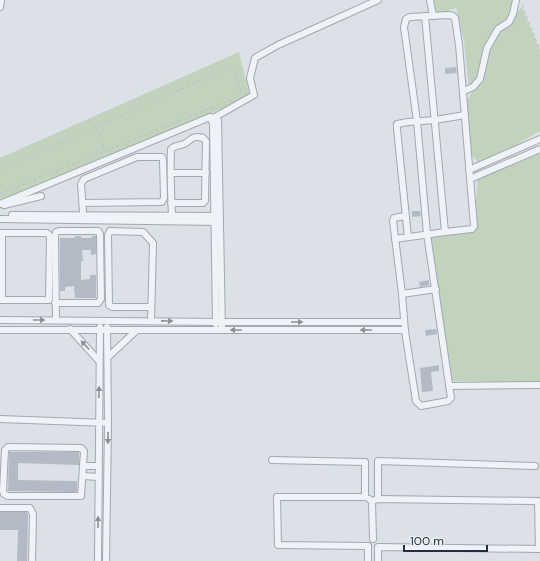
<svg xmlns="http://www.w3.org/2000/svg" width="540" height="561" viewBox="0 0 540 561" font-family="'DM Sans',sans-serif">
<rect width="100%" height="100%" fill="#dce1e8"/>
<g fill="#c2d3bd" fill-rule="evenodd">
<path d="M432 0H513L514 9 506 23 522 7 540 51V131L481 165 468 151 465 104 480 79 482 70 469 89 464 42 456 8 437 15ZM502 27 494 36 483 69 488 37Z"/>
<polygon points="239,52 250,97 0,201 0,158"/>
<polygon points="540,149 540,382 452,381 427,234 474,226 478,176"/>
</g>
<g fill="#b3bac6">
<polygon points="456,67 457,73 445,74 445,68"/>
<polygon points="412,211 420,211 421,216 412,217"/>
<polygon points="75,236 81,236 81,238 92,238 92,236 96,236 96,254 91,255 91,250 82,250 83,261 81,261 81,280 90,279 90,275 96,275 96,298 75,298 74,286 65,287 65,291 60,291 60,238 75,238"/>
<polygon points="429,280 429,285 420,287 419,282"/>
<polygon points="436,329 437,334 426,336 425,330"/>
<polygon points="439,365 439,371 431,372 433,391 422,392 420,368"/>
<polygon points="9,452 79,452 79,465 18,463 18,480 77,481 77,492 8,491"/>
<polygon points="0,512 27,512 28,515 27,561 17,561 18,530 0,530"/>
</g>
<g fill="none" stroke-linecap="round" stroke-linejoin="round">
<g stroke="#a1a8b2" stroke-width="8">
<g id="minor">
<polyline points="430,0 433,16"/>
<polyline points="0,7 1,0"/>
<polyline points="464,91 473,87 480,79 487,48 498,29 509,22 513,14 516,0"/>
<polyline points="210,117 213,124 216,324"/>
<polyline points="215,117 254,95 250,78 255,58 278,45 378,0"/>
<polyline points="469,170 540,139"/>
<polyline points="171,173 206,173"/>
<polyline points="470,179 540,149"/>
<polyline points="82,203 162,202 164,198 163,160 162,157 137,157 84,179 81,184 83,212 83,215"/>
<path d="M171 203H203L205 201 206 141 203 138C191 135 192 140 184 144 179 146 175 145 171 149 170 171 171 194 172 216"/>
<polyline points="0,204 210,117 216,118 218,120 222,330"/>
<polyline points="4,205 41,196"/>
<polyline points="12,215 220,216"/>
<polyline points="405,216 394,218 393,221 402,294 405,331 416,401 421,406 448,401 451,398 427,234 417,121 404,27 406,19 410,17 449,15 453,16 455,18 459,45 474,226 472,229 445,232"/>
<polyline points="0,219 220,222"/>
<polyline points="0,233 47,233 50,236 49,300 0,300"/>
<polyline points="408,237 397,129 397,124 408,122 435,120 465,115"/>
<polyline points="395,239 445,232 425,16"/>
<polyline points="402,294 436,289"/>
<polyline points="2,300 2,233"/>
<polyline points="55,303 98,303 101,299 100,234 98,231 59,231 56,232 55,236 56,320"/>
<polyline points="0,320 221,322 404,322"/>
<polyline points="151,321 153,243 143,232 110,231 108,235 109,305 112,307 151,307"/>
<polyline points="70,329 99,361"/>
<polyline points="0,330 405,330"/>
<polyline points="108,357 137,330"/>
<polyline points="449,386 540,385"/>
<polyline points="0,419 108,423"/>
<polygon points="8,447 81,448 84,451 81,496 8,496 4,494 3,491 5,450"/>
<polyline points="272,460 365,462 365,497 277,497 278,545 368,546 368,561"/>
<polyline points="83,466 98,466"/>
<polyline points="83,476 98,477"/>
<polyline points="369,499 372,501 373,539"/>
<polyline points="378,499 378,461 535,466"/>
<polyline points="372,501 378,499 538,501 539,549 378,547 378,561"/>
<polyline points="0,508 30,508 33,514 32,561"/>
<polyline points="98,561 100,327"/>
<polyline points="106,561 108,423 107,327"/>
</g>
</g>
<g stroke="#babfc7" stroke-width="1" stroke-dasharray="3 3" stroke-linecap="butt">
<polyline points="522,5 540,50"/>
<polyline points="97,127 105,151"/>
<polyline points="0,169 231,67 234,69 241,92 241,95"/>
<polyline points="0,194 238,97"/>
</g>
<use href="#minor" stroke="#eff2f6" stroke-width="6"/>
</g>
<defs><path id="oneway-solid" d="M-6-.8H1V-3.2L6.5 0L1 3.2V.8H-6Z"/></defs>
<g fill="#8a909b">
<use href="#oneway-solid" transform="translate(39 320)"/>
<use href="#oneway-solid" transform="translate(167 321) rotate(1)"/>
<use href="#oneway-solid" transform="translate(297 322)"/>
<use href="#oneway-solid" transform="translate(236 330) rotate(180)"/>
<use href="#oneway-solid" transform="translate(366 330) rotate(180)"/>
<use href="#oneway-solid" transform="translate(85 345) rotate(-133)"/>
<use href="#oneway-solid" transform="translate(99 392) rotate(-89)"/>
<use href="#oneway-solid" transform="translate(108 438) rotate(91)"/>
<use href="#oneway-solid" transform="translate(98 522) rotate(-90)"/>
</g>
<path d="M404 545v6h83v-6" fill="none" stroke="#242e40" stroke-width="2"/>
<text x="410" y="545" font-size="12" fill="#242e40" stroke="#ecf0f6" stroke-width="3" paint-order="stroke">100 m</text>
</svg>
